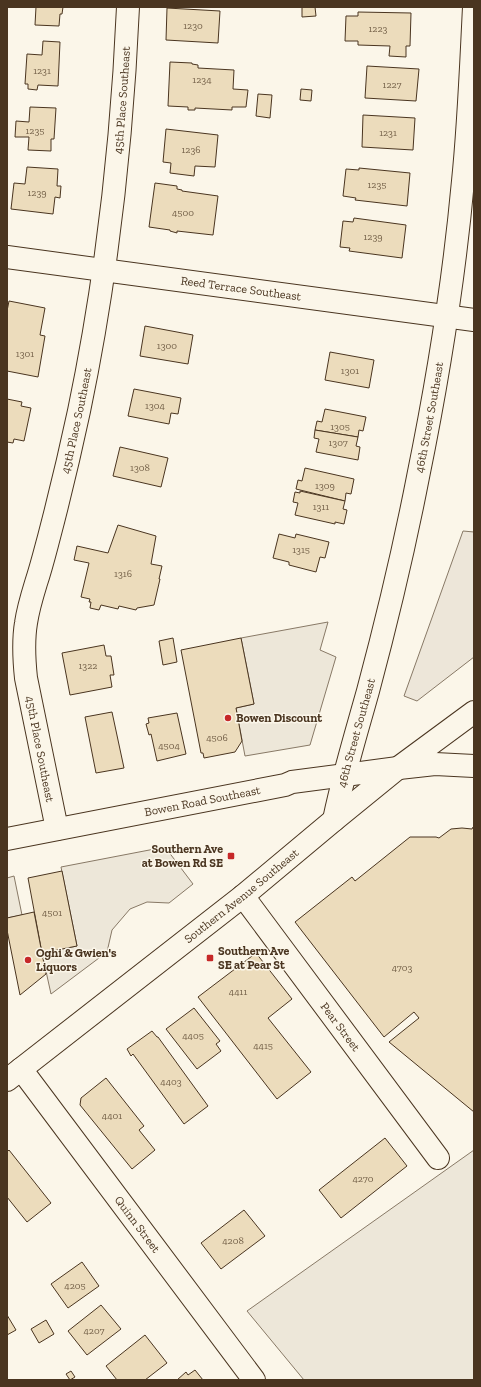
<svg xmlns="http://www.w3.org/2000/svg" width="481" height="1387" viewBox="0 0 481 1387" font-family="'Zilla Slab',serif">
<rect width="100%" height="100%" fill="#fbf6e9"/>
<polygon fill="#ede6d9" stroke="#887966" points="463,531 474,532 474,657 417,701 404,696"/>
<g fill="#ede7d9" stroke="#887966">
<polygon points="328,622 320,650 336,657 310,745 245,756 236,708 254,704 241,638"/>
<polygon points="165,847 193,884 169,903 147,902 130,909 112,930 107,952 51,994 42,953 77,946 61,867"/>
<polygon points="14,876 22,915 7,918 7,878"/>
<polygon points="474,1150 474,1380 304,1380 247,1311"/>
</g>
<g fill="#ecdcbc" stroke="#4a3520">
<polygon points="36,7 63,7 62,14 60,14 59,26 35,25"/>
<polygon points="302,7 315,7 316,16 302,17"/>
<polygon points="167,8 220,11 218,43 166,40"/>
<polygon points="358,12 411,13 410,46 406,46 406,57 389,56 390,46 358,45 358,41 345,41 346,16 358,16"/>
<polygon points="43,41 60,42 58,86 38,85 37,90 28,89 28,84 25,84 27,54 42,55"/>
<polygon points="170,62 192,63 192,64 198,65 198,68 234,70 233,89 248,90 246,107 232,107 232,110 195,108 195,110 188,110 188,107 168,106"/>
<polygon points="367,66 419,69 416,101 365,98"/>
<polygon points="301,89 312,90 311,101 300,100"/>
<polygon points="258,94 272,95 270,118 256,116"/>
<polygon points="30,107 56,108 54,139 51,139 51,151 28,150 29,137 15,137 16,121 29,122"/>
<polygon points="363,115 415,118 413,150 362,147"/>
<polygon points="166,129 218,135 215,167 195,166 194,176 170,173 171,163 163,162"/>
<polygon points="27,167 58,169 57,186 61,186 60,198 55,197 53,214 11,209 14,183 25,184"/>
<polygon points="359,168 410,173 407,206 355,200 356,198 343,196 346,169 359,170"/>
<polygon points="155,183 177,186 177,189 182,190 182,191 218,196 213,235 177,231 177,233 170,231 170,230 149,227"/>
<polygon points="354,218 406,225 402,258 349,251 350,248 340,247 343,221 353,222"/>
<polygon points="9,301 45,308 40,335 45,336 38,377 7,371 7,311"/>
<polygon points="145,326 193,335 188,364 140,356"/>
<polygon points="330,352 374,360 369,388 325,380"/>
<polygon points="134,389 181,398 178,414 171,413 169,424 128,416"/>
<polygon points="7,399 22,402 21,406 31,408 24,441 14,439 13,443 7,442"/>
<polygon points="325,409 366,417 363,431 359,430 358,437 315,430 317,421 322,422"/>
<polygon points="315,430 358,437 356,446 360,447 358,460 316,452 319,439 314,438"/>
<polygon points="120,447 168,458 161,487 113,476"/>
<polygon points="305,468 354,479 351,494 346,493 345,501 296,489 298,480 302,481"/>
<polygon points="300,491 345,501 343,509 347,510 344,524 335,522 335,524 295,515 298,503 293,502 295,492 300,493"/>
<polygon points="118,525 156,536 151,564 162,566 159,579 160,579 154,605 137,608 136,610 119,606 118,609 101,605 99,610 90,608 91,602 89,602 90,599 81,597 89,563 74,560 77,546 108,553"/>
<polygon points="279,534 295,538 296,534 329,542 325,558 320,557 316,572 289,565 289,562 273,558"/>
<polygon points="173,638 177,662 163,665 159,641"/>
<polygon points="241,638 254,704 236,708 242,741 235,752 204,758 203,753 201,753 181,650"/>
<polygon points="104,645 106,656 111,656 114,675 110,675 112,687 70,695 62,653"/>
<polygon points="112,712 124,768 96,773 85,717"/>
<polygon points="177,713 186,754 157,761 151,734 149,735 146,724 149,723 148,718"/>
<polygon points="473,827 474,827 474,1112 389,1042 419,1018 414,1012 384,1037 295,922 352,877 355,881 410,837 436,837 439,838 451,829 462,828 472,829"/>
<polygon points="62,871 77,946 42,953 28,878"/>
<polygon points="34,912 46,974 20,995 7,930 7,918"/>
<polygon points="256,953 292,999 268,1018 311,1072 277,1099 198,997"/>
<polygon points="194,1008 220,1041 216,1044 221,1051 197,1069 166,1029"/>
<polygon points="152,1031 157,1037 158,1037 208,1106 184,1124 133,1054 131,1056 127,1049"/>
<polygon points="106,1078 144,1126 139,1130 155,1150 132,1169 80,1105 81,1098"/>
<polygon points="385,1138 407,1166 341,1218 319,1190"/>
<polygon points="9,1150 51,1203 27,1222 7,1197 7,1152"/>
<polygon points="244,1210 265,1236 221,1269 201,1243"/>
<polygon points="82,1262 99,1286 68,1308 51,1284"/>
<polygon points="101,1305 121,1329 87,1355 68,1331"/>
<polygon points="7,1315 16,1330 7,1335"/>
<polygon points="46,1320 54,1334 39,1343 31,1329"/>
<polygon points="145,1335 167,1363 145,1380 117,1380 106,1366"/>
<polygon points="195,1370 203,1380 177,1380 186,1372 188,1375"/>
<polygon points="71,1371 75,1377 70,1380 66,1374"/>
</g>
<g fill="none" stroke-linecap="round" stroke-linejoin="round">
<g stroke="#4a3520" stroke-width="24">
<g id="minor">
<path id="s1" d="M7 257 474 320"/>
<path id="s2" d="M334 820C343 776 356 734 368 691 387 620 404 549 418 477 438 379 454 280 463 181 469 123 471 65 474 7"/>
<path id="s3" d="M57 829 26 678C24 659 23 641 26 623 28 609 32 596 36 583 41 568 45 552 49 537 60 495 70 453 79 411 107 277 122 143 128 7"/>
<path id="s4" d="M243 896 438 1158"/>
<path id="s5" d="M21 1069 254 1380"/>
</g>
</g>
<g stroke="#4a3520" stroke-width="24">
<g id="tertiary">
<path id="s6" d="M7 839 285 785 292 782 398 768"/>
</g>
</g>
<g stroke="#4a3520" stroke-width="24">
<g id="secondary">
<polyline points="399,768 435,764 474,766"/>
<path id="s7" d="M7 1080 243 896 334 820 398 768 474 712"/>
</g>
</g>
<use href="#minor" stroke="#fbf6e9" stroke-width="22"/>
<use href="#tertiary" stroke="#fbf6e9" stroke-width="22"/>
<use href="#secondary" stroke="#fbf6e9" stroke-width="22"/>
</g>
<g fill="#c62828" stroke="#fbf6e9" stroke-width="1.5">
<circle cx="228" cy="718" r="4"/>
<rect x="227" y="852" width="8" height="8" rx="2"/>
<rect x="206" y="954" width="8" height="8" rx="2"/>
<circle cx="28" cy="960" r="4"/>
</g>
<g text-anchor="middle" stroke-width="3" stroke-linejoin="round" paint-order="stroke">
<g font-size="10" fill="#725f47">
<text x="193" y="29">1230</text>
<text x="378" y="32">1223</text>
<text x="42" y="74">1231</text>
<text x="202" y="83">1234</text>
<text x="392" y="88">1227</text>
<text x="35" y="134">1235</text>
<text x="388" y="136">1231</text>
<text x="191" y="153">1236</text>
<text x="377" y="188">1235</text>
<text x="37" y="196">1239</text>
<text x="183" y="216">4500</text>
<text x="373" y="240">1239</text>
<text x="167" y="349">1300</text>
<text x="25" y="357">1301</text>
<text x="350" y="374">1301</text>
<text x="155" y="409">1304</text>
<text x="340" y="430">1305</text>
<text x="338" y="446">1307</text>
<text x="140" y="471">1308</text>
<text x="325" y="489">1309</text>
<text x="321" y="510">1311</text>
<text x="301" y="553">1315</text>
<text x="123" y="577">1316</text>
<text x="88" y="669">1322</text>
<text x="217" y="741">4506</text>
<text x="169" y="749">4504</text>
<text x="52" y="916">4501</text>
<text x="402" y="971">4703</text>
<text x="238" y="995">4411</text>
<text x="193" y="1039">4405</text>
<text x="263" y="1049">4415</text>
<text x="171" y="1085">4403</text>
<text x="112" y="1119">4401</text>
<text x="363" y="1182">4270</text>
<text x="233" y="1244">4208</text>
<text x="75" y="1289">4205</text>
<text x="94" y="1334">4207</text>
</g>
<g font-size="12" fill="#4a3520" stroke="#fbf6e9">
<text dy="4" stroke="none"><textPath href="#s3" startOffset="742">45th Place Southeast</textPath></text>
<text dy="4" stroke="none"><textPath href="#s1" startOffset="236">Reed Terrace Southeast</textPath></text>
<text dy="4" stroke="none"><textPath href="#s2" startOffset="414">46th Street Southeast</textPath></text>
<text dy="4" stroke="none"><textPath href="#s3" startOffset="418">45th Place Southeast</textPath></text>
<text dy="4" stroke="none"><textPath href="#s2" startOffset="90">46th Street Southeast</textPath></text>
<text transform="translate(40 749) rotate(79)" y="4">45th Place Southeast</text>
<text dy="4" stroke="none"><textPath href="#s6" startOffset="199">Bowen Road Southeast</textPath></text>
<text dy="4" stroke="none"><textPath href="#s7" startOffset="298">Southern Avenue Southeast</textPath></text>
<text dy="4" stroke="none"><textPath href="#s4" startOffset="163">Pear Street</textPath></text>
<text dy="4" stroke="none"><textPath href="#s5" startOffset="194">Quinn Street</textPath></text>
</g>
<g font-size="12" font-weight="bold" fill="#4a3520" stroke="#fbf6e9" text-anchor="start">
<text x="236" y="722">Bowen Discount</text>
<text x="223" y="853" text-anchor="end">Southern Ave<tspan x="223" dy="14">at Bowen Rd SE</tspan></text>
<text x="218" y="955">Southern Ave<tspan x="218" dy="14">SE at Pear St</tspan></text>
<text x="36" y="957">Oghi &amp; Gwien's<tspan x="36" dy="14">Liquors</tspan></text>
</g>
</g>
<rect width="481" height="1387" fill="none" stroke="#4a3520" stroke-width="16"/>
</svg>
